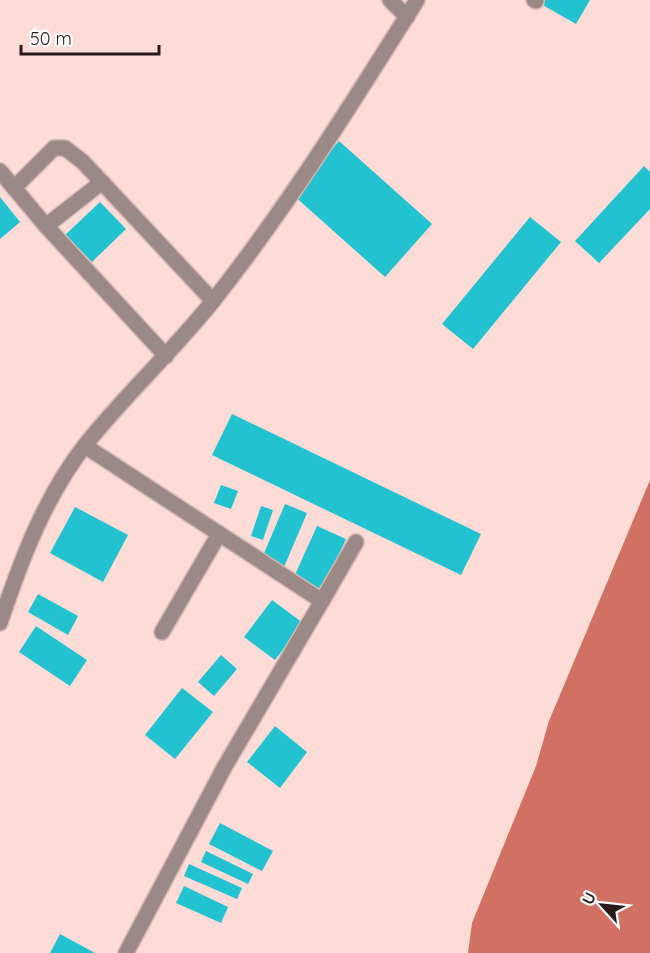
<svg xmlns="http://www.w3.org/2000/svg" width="650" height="953" viewBox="0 0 650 953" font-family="Quicksand,sans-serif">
<rect width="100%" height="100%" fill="#fddbd6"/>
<polygon fill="#d07164" points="650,480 650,953 468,953 472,923 536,766 549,721"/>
<g fill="#23c2d0">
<polygon points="534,0 590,0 576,24"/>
<polygon points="339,141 432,224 385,277 292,194"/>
<polygon points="644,166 650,172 650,209 599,263 575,241"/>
<polygon points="0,197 20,222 0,239"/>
<polygon points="100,202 126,229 92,262 65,235"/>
<polygon points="530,217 561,242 473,349 442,324"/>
<polygon points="232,414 481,534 461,575 212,455"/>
<polygon points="221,485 238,491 231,509 214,503"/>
<polygon points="285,504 307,513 284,567 262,558"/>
<polygon points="261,506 273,510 263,540 251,536"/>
<polygon points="75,507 128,535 103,582 50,553"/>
<polygon points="317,526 346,539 322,592 293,579"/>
<polygon points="38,594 78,616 68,635 28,612"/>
<polygon points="272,600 303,623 275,660 244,637"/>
<polygon points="36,626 87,660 70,686 19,652"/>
<polygon points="221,655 237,669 214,696 198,682"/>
<polygon points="182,688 213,712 175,759 145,735"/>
<polygon points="275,726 307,752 280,788 247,762"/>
<polygon points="220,823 273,851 262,871 209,844"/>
<polygon points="206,851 253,874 248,884 201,862"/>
<polygon points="189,864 242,888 237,899 184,876"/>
<polygon points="184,886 228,907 221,923 176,903"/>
<polygon points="60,934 95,953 50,953"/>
</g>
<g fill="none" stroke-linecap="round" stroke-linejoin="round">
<g stroke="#d7b8b4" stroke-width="18">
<g id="minor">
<polyline points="390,0 407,17"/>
<polyline points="534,0 536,1"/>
<polyline points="0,171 46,226 166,356"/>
<polyline points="14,188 54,148 65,148 83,162 213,301"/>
<polyline points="46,226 102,182"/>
<polyline points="85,446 322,601 225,766 126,953"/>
<polyline points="322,601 356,542"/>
<path d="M0 623C21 560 45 496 86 444 126 394 173 351 213 301 288 206 353 102 417 0"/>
<polyline points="162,632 219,534"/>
</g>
</g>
<use href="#minor" stroke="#9b8986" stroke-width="15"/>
</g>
<g transform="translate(602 905) rotate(297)" stroke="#ffffff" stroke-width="4.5" paint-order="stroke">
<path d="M0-4.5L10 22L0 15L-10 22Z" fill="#2a1b19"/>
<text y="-9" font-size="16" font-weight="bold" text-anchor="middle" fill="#2a1b19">U</text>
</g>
<path d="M21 45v9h138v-9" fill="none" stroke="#2a1b19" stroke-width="3"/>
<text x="30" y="45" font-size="18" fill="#2a1b19" stroke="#ffffff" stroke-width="4.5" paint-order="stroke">50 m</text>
</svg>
